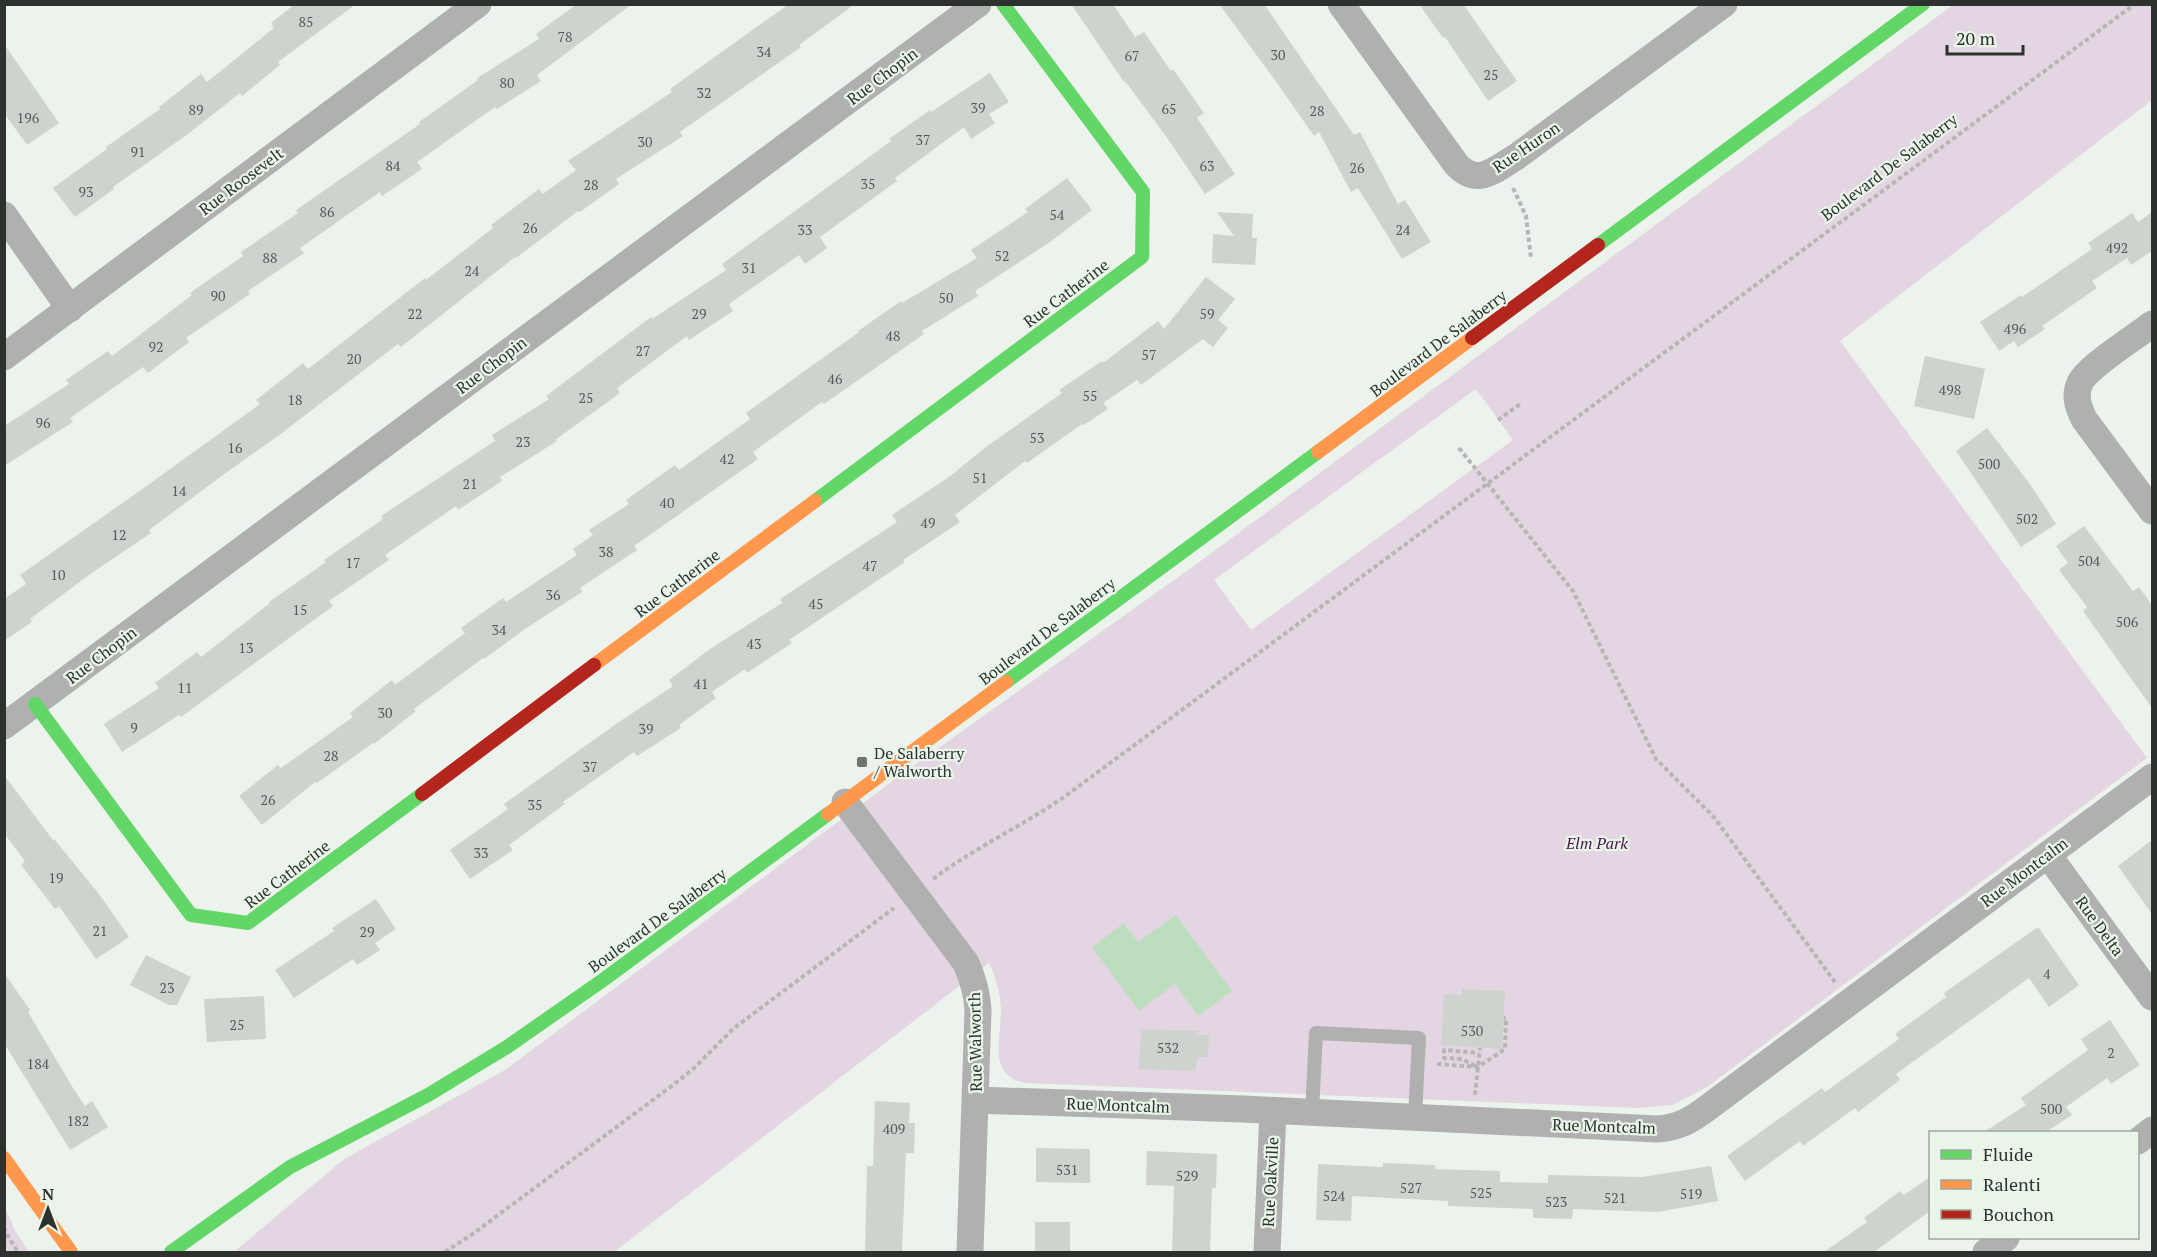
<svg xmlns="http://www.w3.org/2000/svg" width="2157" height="1257" viewBox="0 0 2157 1257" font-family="'PT Serif',serif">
<rect width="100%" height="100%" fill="#ecf2ec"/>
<g fill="#e4d5e2" fill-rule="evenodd">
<path d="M1953 5H2152V100L1840 341 2147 758 1707 1087 1673 1105 1638 1108 1025 1083C986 1075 1002 1037 1001 1008 1000 993 996 977 989 963L614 1252H234L344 1159 505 1070 902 774 1198 563ZM1476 389 1513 440 1251 630 1214 580Z"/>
<polygon points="5,1207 15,1231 29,1252 5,1252"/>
</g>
<polygon fill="#bddebe" points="1176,915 1232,991 1198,1016 1175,984 1139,1011 1092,947 1124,923 1138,942"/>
<g fill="#ced3ce">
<polygon points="295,4 356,4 278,62 280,65 242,96 240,93 188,134 113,187 114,189 75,217 53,188 107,149 106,147 160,109 159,107 201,74 207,82 274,28 271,23"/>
<polygon points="577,4 632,4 537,75 541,81 497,109 495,107 417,162 422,169 382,196 380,192 300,248 304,253 248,291 250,294 186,338 189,342 148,373 143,367 70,418 73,422 4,466 4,426 69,384 66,380 108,351 112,356 192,295 190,293 243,256 241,252 298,213 296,210 420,124 419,122 478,80 477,78 539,39 536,34"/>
<polygon points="789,4 855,4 799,45 801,47 680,132 683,136 616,179 619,184 580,212 578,211 516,258 515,257 401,347 398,344 278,436 227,472 149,530 151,533 93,572 30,619 32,622 4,641 4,599 26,584 20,575 141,490 260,404 256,400 303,363 308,369 425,278 426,280 493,228 491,225 539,189 543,194 576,170 568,161 672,92 670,89"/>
<polygon points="1071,4 1113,4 1135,37 1144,32 1171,71 1173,69 1204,113 1197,118 1235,174 1205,194 1168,139 1125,81 1124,82"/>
<polygon points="1219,4 1264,4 1354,135 1360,132 1398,204 1405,200 1431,242 1402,259 1358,188 1351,192 1319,132 1314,136 1275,80"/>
<polygon points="1419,4 1463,4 1517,81 1488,101 1445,37 1443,38"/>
<polygon points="4,44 59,123 27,145 4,113"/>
<polygon points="990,73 1009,102 989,114 995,123 971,139 964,127 895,178 897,181 820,237 827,248 805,264 799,255 729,304 733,311 689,340 687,336 617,388 620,393 555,440 557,441 500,477 502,481 458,510 456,506 385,555 389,560 329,601 333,606 181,717 179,715 122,752 104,724 159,688 155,683 197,652 201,657 270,603 269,602 326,562 324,560 383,519 381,516 495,441 492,435 549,399 546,396 651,317 652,319 726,270 722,264 891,141 889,139 930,110 931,112"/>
<polygon points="1067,178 1092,210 1050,242 975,291 978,296 922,331 924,334 824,404 822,402 753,452 758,459 634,546 637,550 580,588 582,592 525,629 484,659 483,658 414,709 416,711 374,744 373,743 317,783 315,782 262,825 239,796 278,765 281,768 353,717 350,713 392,680 395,685 465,633 461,628 503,598 506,602 577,555 573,549 593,535 589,530 629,504 626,500 675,465 679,470 750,419 746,413 859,332 858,331 901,301 902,303 977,258 971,250 1028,212 1025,209"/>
<polygon points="1217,212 1253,214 1252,238 1257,238 1255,265 1212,263 1213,234 1234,236"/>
<polygon points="2152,212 2152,251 2131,265 2127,258 2092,281 2097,288 2042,326 2045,329 2018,347 2014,341 1999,351 1980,322 2021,295 2022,297 2092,249 2088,243 2132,213 2138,222"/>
<polygon points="1206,277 1235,299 1218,320 1228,328 1213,347 1203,339 1141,385 1137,380 1103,403 1108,409 1084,425 1082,424 1027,463 1025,461 955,515 960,522 903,560 905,562 789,640 792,643 747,673 745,669 712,692 716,698 679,725 681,728 637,756 634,752 563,802 565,804 509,845 513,850 470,879 450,850 508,809 504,804 616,724 673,686 669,680 710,649 782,603 780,599 897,522 892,515 949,477 986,447 1062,393 1059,390 1102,361 1103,363 1158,321 1164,329"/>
<polygon points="1925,356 1985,369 1974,419 1914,406"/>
<polygon points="1987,428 2030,484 2056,524 2021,547 1956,451"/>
<polygon points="2084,526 2133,591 2139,587 2152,605 2152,708 2083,611 2087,607 2059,570 2068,563 2056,546"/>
<polygon points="4,775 53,840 54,839 99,894 129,937 96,959 59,906 55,909 21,865 25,861 4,833"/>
<polygon points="2152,840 2152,914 2118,866"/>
<polygon points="376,899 396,929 375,943 380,950 357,965 353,959 294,998 275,970 334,931 332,928"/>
<polygon points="2038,927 2079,985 2049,1007 2029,978 1896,1074 1900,1080 1858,1112 1855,1108 1803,1146 1800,1141 1745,1181 1727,1156 1822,1088 1825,1092 1899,1039 1895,1034 1946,997 1944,993"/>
<polygon points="146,955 191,977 177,1005 169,1005 130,985"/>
<polygon points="4,973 30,1010 28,1012 73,1088 85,1106 92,1101 108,1127 70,1150 4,1043"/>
<polygon points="1462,989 1505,991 1502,1049 1441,1045 1444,994 1462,995"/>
<polygon points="264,996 266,1039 207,1042 204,999"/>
<polygon points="2110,1020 2140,1065 2111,1084 2107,1078 2066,1107 2072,1115 2046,1132 1984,1132 2026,1105 2021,1098 2088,1050 2081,1039"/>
<polygon points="1141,1029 1198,1031 1197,1035 1209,1035 1208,1057 1197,1057 1196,1071 1139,1069"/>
<polygon points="875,1101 910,1103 909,1123 915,1123 914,1153 906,1153 902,1252 865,1252 867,1166 873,1166"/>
<polygon points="1036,1148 1090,1149 1090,1183 1036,1182"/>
<polygon points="1147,1151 1217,1154 1216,1188 1212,1188 1210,1252 1172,1252 1174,1186 1146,1185"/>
<polygon points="1383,1163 1435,1165 1435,1169 1500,1171 1500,1182 1548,1183 1548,1175 1642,1177 1711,1166 1718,1201 1658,1212 1573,1209 1572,1219 1533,1218 1533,1209 1448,1206 1448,1201 1352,1196 1351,1221 1316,1220 1318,1164 1383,1167"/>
<polygon points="1930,1177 1930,1211 1874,1252 1824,1252 1867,1222 1864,1218 1900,1191 1904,1195"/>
<rect x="1035" y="1222" width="35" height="30"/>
</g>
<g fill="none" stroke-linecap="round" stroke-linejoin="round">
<g stroke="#b5b6b5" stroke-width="4" stroke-dasharray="4.5 3" stroke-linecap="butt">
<polyline points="1513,188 1526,216 1531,258"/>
<polyline points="1498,420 1520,404"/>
<polyline points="1459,448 1573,591 1656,759 1713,816 1835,982"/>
<path d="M933 879C977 846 1027 824 1071 792L2135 4"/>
<polyline points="1437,1064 1478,1067 1505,1049 1506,1018 1504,1018"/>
<polyline points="1475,1066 1462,1059 1444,1058 1444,1050 1479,1053"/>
<polyline points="1475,1095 1480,1048"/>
<polyline points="4,1227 7,1235 18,1252"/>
<polyline points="445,1252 474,1233 673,1085 692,1070 733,1029 894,908"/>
</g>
<polyline stroke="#b0b0b0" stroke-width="14" points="1312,1112 1316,1033 1419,1038 1415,1117"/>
<g stroke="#b0b0b0" stroke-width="27">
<path d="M1341 4 1456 164C1477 187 1493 171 1516 157L1724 4"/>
<polyline points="4,215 70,309"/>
<path d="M2152 324C2136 337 2087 367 2080 383 2074 395 2078 407 2084 419L2152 511"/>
<polyline points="4,357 478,4"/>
<polyline points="4,726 978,4"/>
<path d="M845 802 966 963C973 979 977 992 978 1010L970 1252"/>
<polyline points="2048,855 2152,997"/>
<path d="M976 1100 1243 1109 1657 1129C1677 1128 1690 1121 1706 1109L2152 777"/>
<polyline points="2138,1141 2152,1130"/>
<polyline points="1267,1252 1273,1111"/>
<polyline points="1986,1252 2006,1238"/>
</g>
<g stroke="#63d668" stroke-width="14">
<polyline points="1598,245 1923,4"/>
<polyline points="815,501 1142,257 1143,192 1003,4"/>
<polyline points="1006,682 1318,452"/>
<polyline points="35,704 191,915 248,923 422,794"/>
<polyline points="171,1252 290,1167 428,1095 507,1047 603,980 828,814"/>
</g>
<g stroke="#ff974d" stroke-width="14">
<polyline points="1318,452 1472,338"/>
<polyline points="594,665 815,501"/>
<polyline points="828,814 1006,682"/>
<polyline points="4,1158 71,1252"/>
</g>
<g stroke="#b3261e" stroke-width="14">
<polyline points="1472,338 1598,245"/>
<polyline points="422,794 594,665"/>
</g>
</g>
<rect fill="#707570" stroke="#e9f5e9" stroke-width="2" x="856" y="756" width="12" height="12" rx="3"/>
<g text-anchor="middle" stroke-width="4.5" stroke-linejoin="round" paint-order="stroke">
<g font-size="14" fill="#565a56">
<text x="306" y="27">85</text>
<text x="565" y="42">78</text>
<text x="764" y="57">34</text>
<text x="1278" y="60">30</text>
<text x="1132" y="61">67</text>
<text x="1491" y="80">25</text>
<text x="507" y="88">80</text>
<text x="704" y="98">32</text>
<text x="978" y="113">39</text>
<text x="1169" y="114">65</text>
<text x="196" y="115">89</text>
<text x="1317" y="116">28</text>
<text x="28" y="123">196</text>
<text x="923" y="145">37</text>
<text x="645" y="147">30</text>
<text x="138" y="157">91</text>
<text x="393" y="171">84</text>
<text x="1207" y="171">63</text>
<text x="1357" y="173">26</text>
<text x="868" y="189">35</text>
<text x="591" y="190">28</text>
<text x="86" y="197">93</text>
<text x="327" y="217">86</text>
<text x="1057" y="220">54</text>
<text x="530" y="233">26</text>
<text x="805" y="235">33</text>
<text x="1403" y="235">24</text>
<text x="2117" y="253">492</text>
<text x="1002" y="261">52</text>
<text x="270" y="263">88</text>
<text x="749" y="273">31</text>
<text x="472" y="276">24</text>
<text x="218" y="301">90</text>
<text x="946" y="303">50</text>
<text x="415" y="319">22</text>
<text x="699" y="319">29</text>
<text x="1207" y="319">59</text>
<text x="2015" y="334">496</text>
<text x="893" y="341">48</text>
<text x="156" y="352">92</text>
<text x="643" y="356">27</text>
<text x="1149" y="360">57</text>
<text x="354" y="364">20</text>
<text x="835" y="384">46</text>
<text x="1950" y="395">498</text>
<text x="1090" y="401">55</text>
<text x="586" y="403">25</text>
<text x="295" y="405">18</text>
<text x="43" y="428">96</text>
<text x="1037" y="443">53</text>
<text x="523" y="447">23</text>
<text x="235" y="453">16</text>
<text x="727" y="464">42</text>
<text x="1989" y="469">500</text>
<text x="980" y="483">51</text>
<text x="470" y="489">21</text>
<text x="179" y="496">14</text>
<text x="667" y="508">40</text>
<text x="2027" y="524">502</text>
<text x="928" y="528">49</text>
<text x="119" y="540">12</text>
<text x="606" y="557">38</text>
<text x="2089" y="566">504</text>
<text x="353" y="568">17</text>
<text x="870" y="571">47</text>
<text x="58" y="580">10</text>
<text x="553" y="600">36</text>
<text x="816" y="609">45</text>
<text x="300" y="615">15</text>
<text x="2127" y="627">506</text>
<text x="499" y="635">34</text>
<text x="754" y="649">43</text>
<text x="246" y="653">13</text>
<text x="701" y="689">41</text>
<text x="185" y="693">11</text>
<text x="385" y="718">30</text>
<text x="134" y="733">9</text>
<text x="646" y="734">39</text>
<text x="331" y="761">28</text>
<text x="590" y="772">37</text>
<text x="268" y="805">26</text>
<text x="535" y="810">35</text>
<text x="481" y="858">33</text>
<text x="56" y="883">19</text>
<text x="100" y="936">21</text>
<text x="367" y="937">29</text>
<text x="2047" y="979">4</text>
<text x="167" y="993">23</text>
<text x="237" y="1030">25</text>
<text x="1472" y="1036">530</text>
<text x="1168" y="1053">532</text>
<text x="2111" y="1058">2</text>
<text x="38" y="1069">184</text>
<text x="2051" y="1114">500</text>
<text x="78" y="1126">182</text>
<text x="894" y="1134">409</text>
<text x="1067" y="1175">531</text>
<text x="1187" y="1181">529</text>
<text x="1411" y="1193">527</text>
<text x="1481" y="1198">525</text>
<text x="1691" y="1199">519</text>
<text x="1334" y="1201">524</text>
<text x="1615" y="1203">521</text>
<text x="1556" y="1207">523</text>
</g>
<g font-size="16" fill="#2e322e" stroke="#e9f5e9">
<text transform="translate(882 76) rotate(-37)" y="6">Rue Chopin</text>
<text transform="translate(1526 147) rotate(-34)" y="6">Rue Huron</text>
<text transform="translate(1889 167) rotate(-37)" y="6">Boulevard De Salaberry</text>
<text transform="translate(241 181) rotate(-37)" y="6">Rue Roosevelt</text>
<text transform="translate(1066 293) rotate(-37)" y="6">Rue Catherine</text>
<text transform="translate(1438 343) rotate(-37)" y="6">Boulevard De Salaberry</text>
<text transform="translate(491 365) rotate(-37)" y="6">Rue Chopin</text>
<text transform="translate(677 583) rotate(-37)" y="6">Rue Catherine</text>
<text transform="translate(1047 631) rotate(-37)" y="6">Boulevard De Salaberry</text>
<text transform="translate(101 655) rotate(-37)" y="6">Rue Chopin</text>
<text transform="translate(2024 872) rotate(-37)" y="6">Rue Montcalm</text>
<text transform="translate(287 874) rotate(-37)" y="6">Rue Catherine</text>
<text transform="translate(657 920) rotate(-36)" y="6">Boulevard De Salaberry</text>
<text transform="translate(2100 926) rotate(54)" y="6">Rue Delta</text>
<text transform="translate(975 1042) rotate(-91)" y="6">Rue Walworth</text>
<text transform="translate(1118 1105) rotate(2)" y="6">Rue Montcalm</text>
<text transform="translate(1604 1126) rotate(2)" y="6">Rue Montcalm</text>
<text transform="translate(1270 1182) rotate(-87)" y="6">Rue Oakville</text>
</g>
<g font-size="16" fill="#2e322e" stroke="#e9f5e9" text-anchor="start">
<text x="874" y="759">De Salaberry<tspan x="874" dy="18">/ Walworth</tspan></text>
</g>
<g font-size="16" font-style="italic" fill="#4d1849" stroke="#e9f5e9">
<text x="1597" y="849">Elm Park</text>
</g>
</g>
<rect width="2157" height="1257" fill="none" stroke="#2e322e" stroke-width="12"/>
<rect x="1929" y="1131" width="210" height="108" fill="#e9f5e9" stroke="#9ea79e" stroke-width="1.5"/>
<rect x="1941" y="1150" width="30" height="9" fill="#63d668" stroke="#9ea79e" stroke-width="1.5"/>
<text x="1983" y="1161" font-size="18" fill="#2e322e">Fluide</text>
<rect x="1941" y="1180" width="30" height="9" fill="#ff974d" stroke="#9ea79e" stroke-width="1.5"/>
<text x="1983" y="1191" font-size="18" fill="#2e322e">Ralenti</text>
<rect x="1941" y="1210" width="30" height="9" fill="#b3261e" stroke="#9ea79e" stroke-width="1.5"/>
<text x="1983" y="1221" font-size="18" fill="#2e322e">Bouchon</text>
<g transform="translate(48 1209)" stroke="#e9f5e9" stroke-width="4.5" paint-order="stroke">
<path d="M0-4.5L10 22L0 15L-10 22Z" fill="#2e322e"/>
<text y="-9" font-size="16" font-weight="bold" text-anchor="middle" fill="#2e322e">N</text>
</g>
<path d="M1947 45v9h76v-9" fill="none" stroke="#2e322e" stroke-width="3"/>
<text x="1956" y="45" font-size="18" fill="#2e322e" stroke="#e9f5e9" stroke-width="4.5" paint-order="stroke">20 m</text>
</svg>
